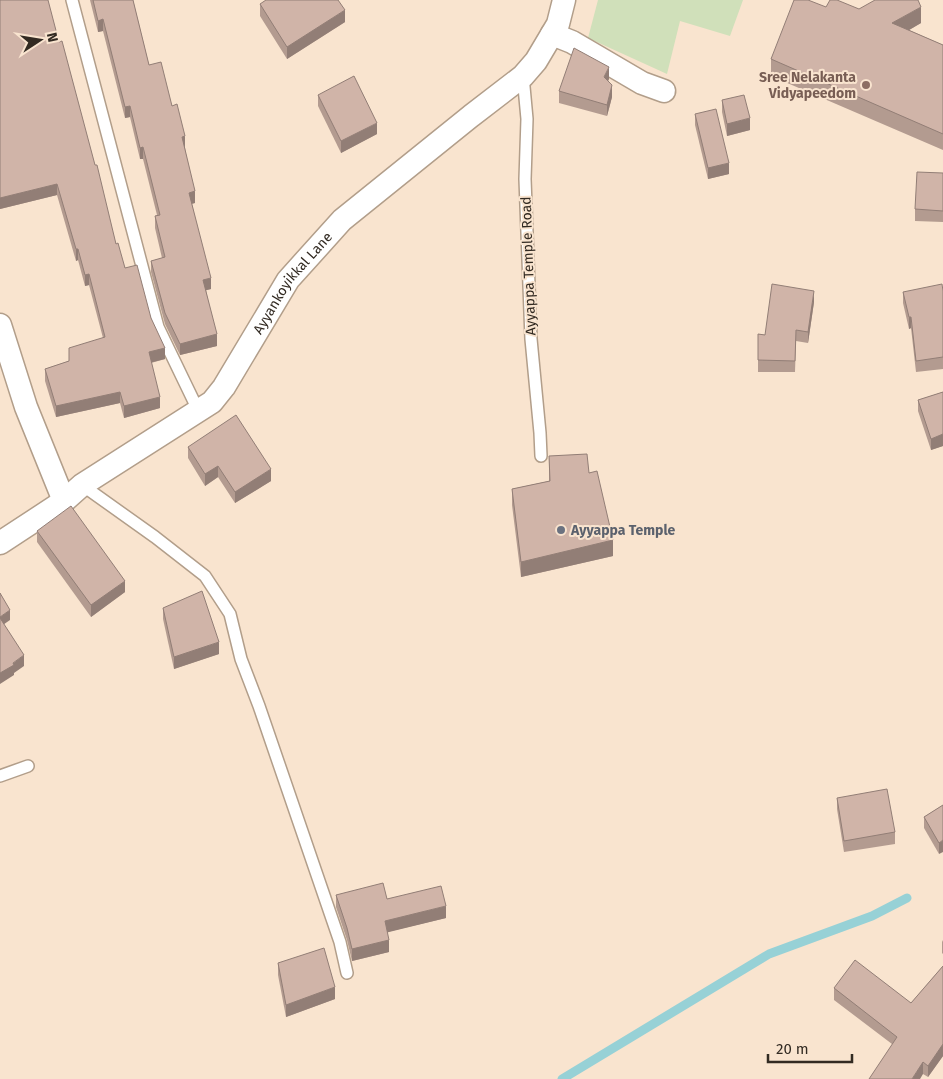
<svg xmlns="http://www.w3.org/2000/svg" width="943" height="1079" viewBox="0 0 943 1079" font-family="'Fira Sans',sans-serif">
<rect width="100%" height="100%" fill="#f9e4cf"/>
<polygon fill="#d0e0ba" points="598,0 743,0 730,36 680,21 667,74 588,38"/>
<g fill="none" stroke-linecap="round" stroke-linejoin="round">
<polyline stroke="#97d1d6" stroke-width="9" points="562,1079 769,954 872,916 907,898"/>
<g stroke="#b29e8a" stroke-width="14">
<g id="service">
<polyline points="72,0 158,327 199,412"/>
<polyline points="523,76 527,119 525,179 531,339 540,433 541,456"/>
<polyline points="82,485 155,537 205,576 230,614 241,659 259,706 340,942 347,973"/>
<polyline points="0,776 28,766"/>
</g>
</g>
<g stroke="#b29e8a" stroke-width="25">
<g id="minor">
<polyline points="552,34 572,42 642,83 664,91"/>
<polyline points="0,325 26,407 64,501"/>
<path id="s1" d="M0 543 64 501 82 485 212 402 224 387 288 280 342 220 471 116 523 76 536 61 558 24 564 0"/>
</g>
</g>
<use href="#service" stroke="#fff" stroke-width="11"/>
<use href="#minor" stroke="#fff" stroke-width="22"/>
</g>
<g fill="#b39b90">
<polygon points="0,0 59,42 116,244 125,268 151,318 165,359 151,363 160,408 124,418 120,403 56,417 45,381 45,369 69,361 103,338 89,285 85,286 78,260 76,261 57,195 0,209"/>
<polygon points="90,0 133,0 149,65 172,106 185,148 195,203 192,204 211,289 206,290 217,346 180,355 165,324 151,272 151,261 162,258 155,228 155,216 157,215 143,159 140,159 130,117 125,118 103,31 98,32"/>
<polygon points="260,4 345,22 287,59 260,16"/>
<polygon points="826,7 859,9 921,23 909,30 943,45 943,150 771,76 771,59"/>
<polygon points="609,79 608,81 612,97 607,116 559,103 559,91"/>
<polygon points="318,95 377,134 341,153 318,106"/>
<polygon points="722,100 750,130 727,136 722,112"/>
<polygon points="695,114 729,174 708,179 695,125"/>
<polygon points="943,173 943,222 915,221 915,209"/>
<polygon points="943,291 943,369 916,372 911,328 909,329 903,303 903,292"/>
<polygon points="814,302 808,343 796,341 795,372 758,372 758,334 765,335"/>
<polygon points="943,392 943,446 931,450 918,411 918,400"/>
<polygon points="188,447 271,481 235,503 218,477 205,486 188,458"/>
<polygon points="549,456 589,473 613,556 521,577 512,505 512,489 549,481"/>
<polygon points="37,531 125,592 91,617 37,542"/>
<polygon points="163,608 219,654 174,669 163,619"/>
<polygon points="837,798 895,832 895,844 844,852 837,809"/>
<polygon points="943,805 939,854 924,828 924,817"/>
<polygon points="336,895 387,899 446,918 387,932 389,952 352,961 347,940 336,907"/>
<polygon points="943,940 943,954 942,953 942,942"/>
<polygon points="278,963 335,999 286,1017 278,975"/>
<polygon points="943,966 943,1056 928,1077 923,1074 892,1044 834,1000 834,988 911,1003"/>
</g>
<g fill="#927e76">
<polygon points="921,7 921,23 892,40 892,23"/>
<polygon points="345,10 345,22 287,59 287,47"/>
<polygon points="103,19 103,31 98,32 98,21"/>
<polygon points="609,67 609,79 604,89 604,77"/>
<polygon points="612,85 612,97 607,116 607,105"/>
<polygon points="130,106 130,117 125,118 125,107"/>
<polygon points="750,118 750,130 727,136 727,124"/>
<polygon points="377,123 377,134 341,153 341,141"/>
<polygon points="185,136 185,148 182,149 182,137"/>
<polygon points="143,147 143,159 140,159 140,148"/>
<polygon points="729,163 729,174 708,179 708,168"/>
<polygon points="57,184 57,195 0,209 0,198"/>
<polygon points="195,191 195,203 189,204 189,193"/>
<polygon points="76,249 78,249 78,260 76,261"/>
<polygon points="89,274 89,285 85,286 85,275"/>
<polygon points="211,278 211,289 203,291 203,280"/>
<polygon points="814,291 814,302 808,343 808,332"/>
<polygon points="909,317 911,317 911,328 909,329"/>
<polygon points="217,334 217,346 180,355 180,344"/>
<polygon points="165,348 165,359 149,363 149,352"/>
<polygon points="120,392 120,403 56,417 56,406"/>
<polygon points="160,397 160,408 124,418 124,406"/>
<polygon points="943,434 943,446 931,450 931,439"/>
<polygon points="218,466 218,477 205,486 205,474"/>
<polygon points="271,469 271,481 235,503 235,492"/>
<polygon points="613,540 613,556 521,577 521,562"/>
<polygon points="125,581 125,592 91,617 91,605"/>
<polygon points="10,610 10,620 0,627 0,617"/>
<polygon points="219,642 219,654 174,669 174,657"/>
<polygon points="24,655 24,666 14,673 14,675 0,684 0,673"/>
<polygon points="943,840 943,852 939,854 939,843"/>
<polygon points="446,906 446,918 385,933 385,921"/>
<polygon points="389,940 389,952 352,961 352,949"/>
<polygon points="335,987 335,999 286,1017 286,1005"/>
<polygon points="943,1044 943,1056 928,1077 928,1066"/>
<polygon points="923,1062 923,1074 920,1079 912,1079"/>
</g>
<g fill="#d0b4a8" stroke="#927e76">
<polygon points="0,0 48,0 59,42 62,41 95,165 97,165 116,244 118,243 125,268 137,265 151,318 165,348 149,352 160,397 124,406 120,392 56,406 45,369 69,361 69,348 105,337 89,274 85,275 78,249 76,249 57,184 0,198"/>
<polygon points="93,0 133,0 149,65 161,62 172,106 177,104 185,136 182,137 195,191 189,193 211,278 203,280 217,334 180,344 165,313 151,261 165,257 155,216 160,215 143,147 140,148 130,106 125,107 103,19 98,21"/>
<polygon points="266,0 338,0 345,10 287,47 260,4"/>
<polygon points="794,0 808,0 826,7 830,0 837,0 859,9 875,0 918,0 921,7 892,23 943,45 943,134 771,59"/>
<polygon points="574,48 609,67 604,77 612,85 607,105 559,91"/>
<polygon points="354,76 377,123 341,141 318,95"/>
<polygon points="744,95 750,118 727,124 722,100"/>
<polygon points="716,109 729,163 708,168 695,114"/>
<polygon points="917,172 943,173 943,211 915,209"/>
<polygon points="772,284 814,291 808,332 796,330 795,361 758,360 758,334 765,335"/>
<polygon points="942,284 943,291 943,357 916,361 911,317 909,317 903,292"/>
<polygon points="943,392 943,434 931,439 918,400"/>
<polygon points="236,415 271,469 235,492 218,466 205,474 188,447"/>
<polygon points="587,454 589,473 597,471 613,540 521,562 512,489 550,481 549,456"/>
<polygon points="71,506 125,581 91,605 37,531"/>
<polygon points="202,591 219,642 174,657 163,608"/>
<polygon points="0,593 10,610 0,617"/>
<polygon points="0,618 24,655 13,663 14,665 0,673"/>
<polygon points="887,789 895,832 844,841 837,798"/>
<polygon points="943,805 943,840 939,843 924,817"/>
<polygon points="383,883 387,899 441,886 446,906 385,921 389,940 352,949 347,928 336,895"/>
<polygon points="324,948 335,987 286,1005 278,963"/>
<polygon points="855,960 911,1003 943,966 943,1044 928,1066 923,1062 912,1079 869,1079 897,1037 834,988"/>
</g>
<circle fill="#8d6e63" stroke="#f9e4cf" stroke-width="2" cx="866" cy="85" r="5"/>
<circle fill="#6b7280" stroke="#f9e4cf" stroke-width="2" cx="561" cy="530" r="5"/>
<g text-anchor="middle" stroke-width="4" stroke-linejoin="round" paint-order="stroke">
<g font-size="14" font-weight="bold" fill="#785e54" stroke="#f9e4cf" text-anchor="end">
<text x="856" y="82">Sree Nelakanta<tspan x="856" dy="16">Vidyapeedom</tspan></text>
</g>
<g font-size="14" fill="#322a22" stroke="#f9e4cf">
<text transform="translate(528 266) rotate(-92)" y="5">Ayyappa Temple Road</text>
<text dy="5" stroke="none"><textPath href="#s1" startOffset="399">Ayyankoyikkal Lane</textPath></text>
</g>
<g font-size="14" font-weight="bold" fill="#5b616d" stroke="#f9e4cf" text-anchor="start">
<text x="571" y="535">Ayyappa Temple</text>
</g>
</g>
<g transform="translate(40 40) rotate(78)" stroke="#f9e4cf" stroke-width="4" paint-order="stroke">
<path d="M0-4L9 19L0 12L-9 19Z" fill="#322a22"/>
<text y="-8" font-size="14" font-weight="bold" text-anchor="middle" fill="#322a22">N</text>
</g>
<path d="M768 1054v8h84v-8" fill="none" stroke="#322a22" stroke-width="2.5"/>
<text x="776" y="1054" font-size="15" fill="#322a22" stroke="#f9e4cf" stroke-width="4" paint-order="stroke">20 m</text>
</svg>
